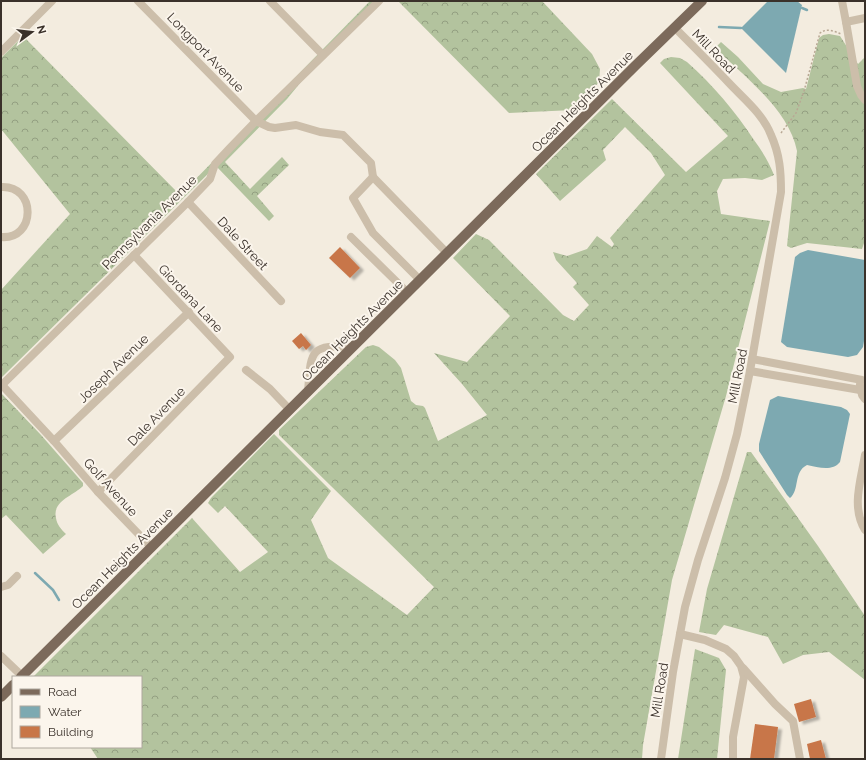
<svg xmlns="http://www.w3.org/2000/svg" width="866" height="760" viewBox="0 0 866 760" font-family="Raleway,sans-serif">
<defs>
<pattern id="forest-crowns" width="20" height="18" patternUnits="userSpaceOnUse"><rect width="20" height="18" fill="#b3c39e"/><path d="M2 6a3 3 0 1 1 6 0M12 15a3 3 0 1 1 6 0" fill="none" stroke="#939f81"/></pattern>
<filter id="shadow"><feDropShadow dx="4" dy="2.5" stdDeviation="1" flood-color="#0004"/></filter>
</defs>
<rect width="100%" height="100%" fill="#f3ecdf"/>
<g fill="url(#forest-crowns)">
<polygon points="370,1 381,1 323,55 287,99 225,162 250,189 282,157 289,165 257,196 274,216 269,221 216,166 1,378 1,290 70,214 1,129 1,58 23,36 180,195"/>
<polygon points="398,1 542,1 592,54 600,69 599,82 573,110 509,113"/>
<path d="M829 34 840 36 858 64 865 57V240L862 249 807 243 791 248 787 246 797 151C789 110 744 76 715 48L721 42 738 57 763 84 781 92 803 88 806 89 819 38 823 35Z"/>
<path d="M671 57 680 58 687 62C713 85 735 111 754 140 762 151 769 162 774 175L762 180 745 178 723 179 717 191 721 214 770 221 726 396 672 580 643 745 642 759H98L90 747H141V677H33L192 518 240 572 268 552 225 506 218 513 208 503 211 498 274 434 331 491 311 520 328 558 407 615 434 587 279 435V430L366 347 373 345 379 347 395 360 401 368 411 401 416 405 423 406 425 408 438 441 487 415 462 384 434 353 467 362 510 316 453 258 476 234 489 240 563 315 574 321 589 305 573 287 577 283 556 260 553 252 567 256 587 249 597 236 612 247 614 244 610 238 665 175 651 153 625 127 603 150 606 160 560 201 536 174 612 99 686 172 728 136 660 63 664 59Z"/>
<path d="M1 393 41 435 83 483V486C73 496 52 501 56 518 57 525 61 529 66 534L43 554 6 515 1 519Z"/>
<polygon points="747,452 751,452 818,546 865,616 865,680 829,652 803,655 783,664 768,637 724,625 716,635 699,632 707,589"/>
<polygon points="695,649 719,658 726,670 717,759 678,759"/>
</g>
<g fill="#7da9b1">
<polygon points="768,1 797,1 802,5 786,73 741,28"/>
<polygon points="808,250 865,260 865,335 863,347 857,355 848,357 787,347 781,342 795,257 800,253"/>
<path d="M778 396 841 407 847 410 850 414 840 462C832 472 818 467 807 465 793 472 800 490 790 498L787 495 759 451V444L770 400Z"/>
</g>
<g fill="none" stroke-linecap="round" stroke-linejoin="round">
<g stroke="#7da9b1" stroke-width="2.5">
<polyline points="802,8 807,10"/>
<polyline points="719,27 741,28"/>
<polyline points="35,573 53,590 59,600"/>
</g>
</g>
<g fill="#c87648" filter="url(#shadow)">
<polygon points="340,247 360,268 350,278 329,258"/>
<polygon points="301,333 311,345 306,350 303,346 299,349 292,341"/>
<polygon points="811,699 816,717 799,722 794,704"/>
<polygon points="755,724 778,727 774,759 750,759"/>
<polygon points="821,740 826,759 810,759 807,744"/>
</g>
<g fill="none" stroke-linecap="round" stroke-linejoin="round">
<g stroke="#b8a894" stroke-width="1.5" stroke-dasharray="2 2" stroke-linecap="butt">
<path d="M781 133 796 113 804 91 820 33C826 28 834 31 841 34"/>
<polyline points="1,368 4,371"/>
</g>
<g stroke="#ccbeaa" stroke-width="8">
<polyline points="138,1 256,121 269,127 275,128 296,125 320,132 343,135 371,163 373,177"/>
<polyline points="270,1 323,55"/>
<polyline points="842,1 846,22"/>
<polyline points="865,18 846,22 857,86 861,95 865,100"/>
<polyline points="1,52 52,1"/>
<path d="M1 187C37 185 36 240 1 237"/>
<polyline points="188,202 281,301"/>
<polyline points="351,237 408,293"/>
<polyline points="420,280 373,233 353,198 373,177 447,253"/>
<polyline points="752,359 862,380"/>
<polyline points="246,370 270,389 290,410"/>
<polyline points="750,371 860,390"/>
<polyline points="1,384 54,441 98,492 151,547"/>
<polyline points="2,385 188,202 210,179 215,164 229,149 256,121 379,1"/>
<polyline points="860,385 862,395 865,399"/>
<path d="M308 392C311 351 309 344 353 347"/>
<polyline points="54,441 189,312"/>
<path d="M865 455C861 480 851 507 865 530"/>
<polyline points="98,492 230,357 134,255"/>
<polyline points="1,587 8,585 17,576"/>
<polyline points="680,634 705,640 726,649 734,656 741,666 744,677 733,737 733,759"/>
<polyline points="1,656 22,676"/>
<polyline points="743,668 775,704 793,721 800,759"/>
<path d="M661 759 673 672 685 607 698 560 725 478 737 434 750 371 781 192C781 172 780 155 771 135 763 114 744 99 729 83 711 64 693 46 675 28"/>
</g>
<g stroke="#7c6a5b" stroke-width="10">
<polyline points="21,677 635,66 702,1"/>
<polyline points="1,697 13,685"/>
</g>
</g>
<g text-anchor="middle" stroke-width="4" stroke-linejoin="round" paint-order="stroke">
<g font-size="13" fill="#3a312a" stroke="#fbf5ec">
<text transform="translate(714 51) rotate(46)" y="5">Mill Road</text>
<text transform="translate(206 52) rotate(46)" y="5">Longport Avenue</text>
<text transform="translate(582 101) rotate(-45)" y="5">Ocean Heights Avenue</text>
<text transform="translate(149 222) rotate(-45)" y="5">Pennsylvania Avenue</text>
<text transform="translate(243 243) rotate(47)" y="5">Dale Street</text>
<text transform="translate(191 298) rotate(47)" y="5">Giordana Lane</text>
<text transform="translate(352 330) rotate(-45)" y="5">Ocean Heights Avenue</text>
<text transform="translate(113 368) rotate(-44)" y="5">Joseph Avenue</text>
<text transform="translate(737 376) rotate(-79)" y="5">Mill Road</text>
<text transform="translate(156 416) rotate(-46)" y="5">Dale Avenue</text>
<text transform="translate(111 487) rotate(48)" y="5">Golf Avenue</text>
<text transform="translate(122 558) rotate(-45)" y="5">Ocean Heights Avenue</text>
<text transform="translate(659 690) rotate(-81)" y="5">Mill Road</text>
</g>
</g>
<rect width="866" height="760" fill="none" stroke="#3a312a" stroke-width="4"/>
<rect x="12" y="676" width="130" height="72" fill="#fbf5ec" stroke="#aea79e"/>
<rect x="20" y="689" width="20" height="6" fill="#7c6a5b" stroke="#aea79e"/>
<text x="48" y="696" font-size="12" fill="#3a312a">Road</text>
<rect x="20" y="706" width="20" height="12" fill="#7da9b1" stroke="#aea79e"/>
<text x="48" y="716" font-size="12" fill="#3a312a">Water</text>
<rect x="20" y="726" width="20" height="12" fill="#c87648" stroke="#aea79e"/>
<text x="48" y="736" font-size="12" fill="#3a312a">Building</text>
<g transform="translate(32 32) rotate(75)" stroke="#fbf5ec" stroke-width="3" paint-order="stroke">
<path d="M0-3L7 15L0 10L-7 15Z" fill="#3a312a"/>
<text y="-6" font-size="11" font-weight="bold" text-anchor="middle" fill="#3a312a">N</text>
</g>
</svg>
